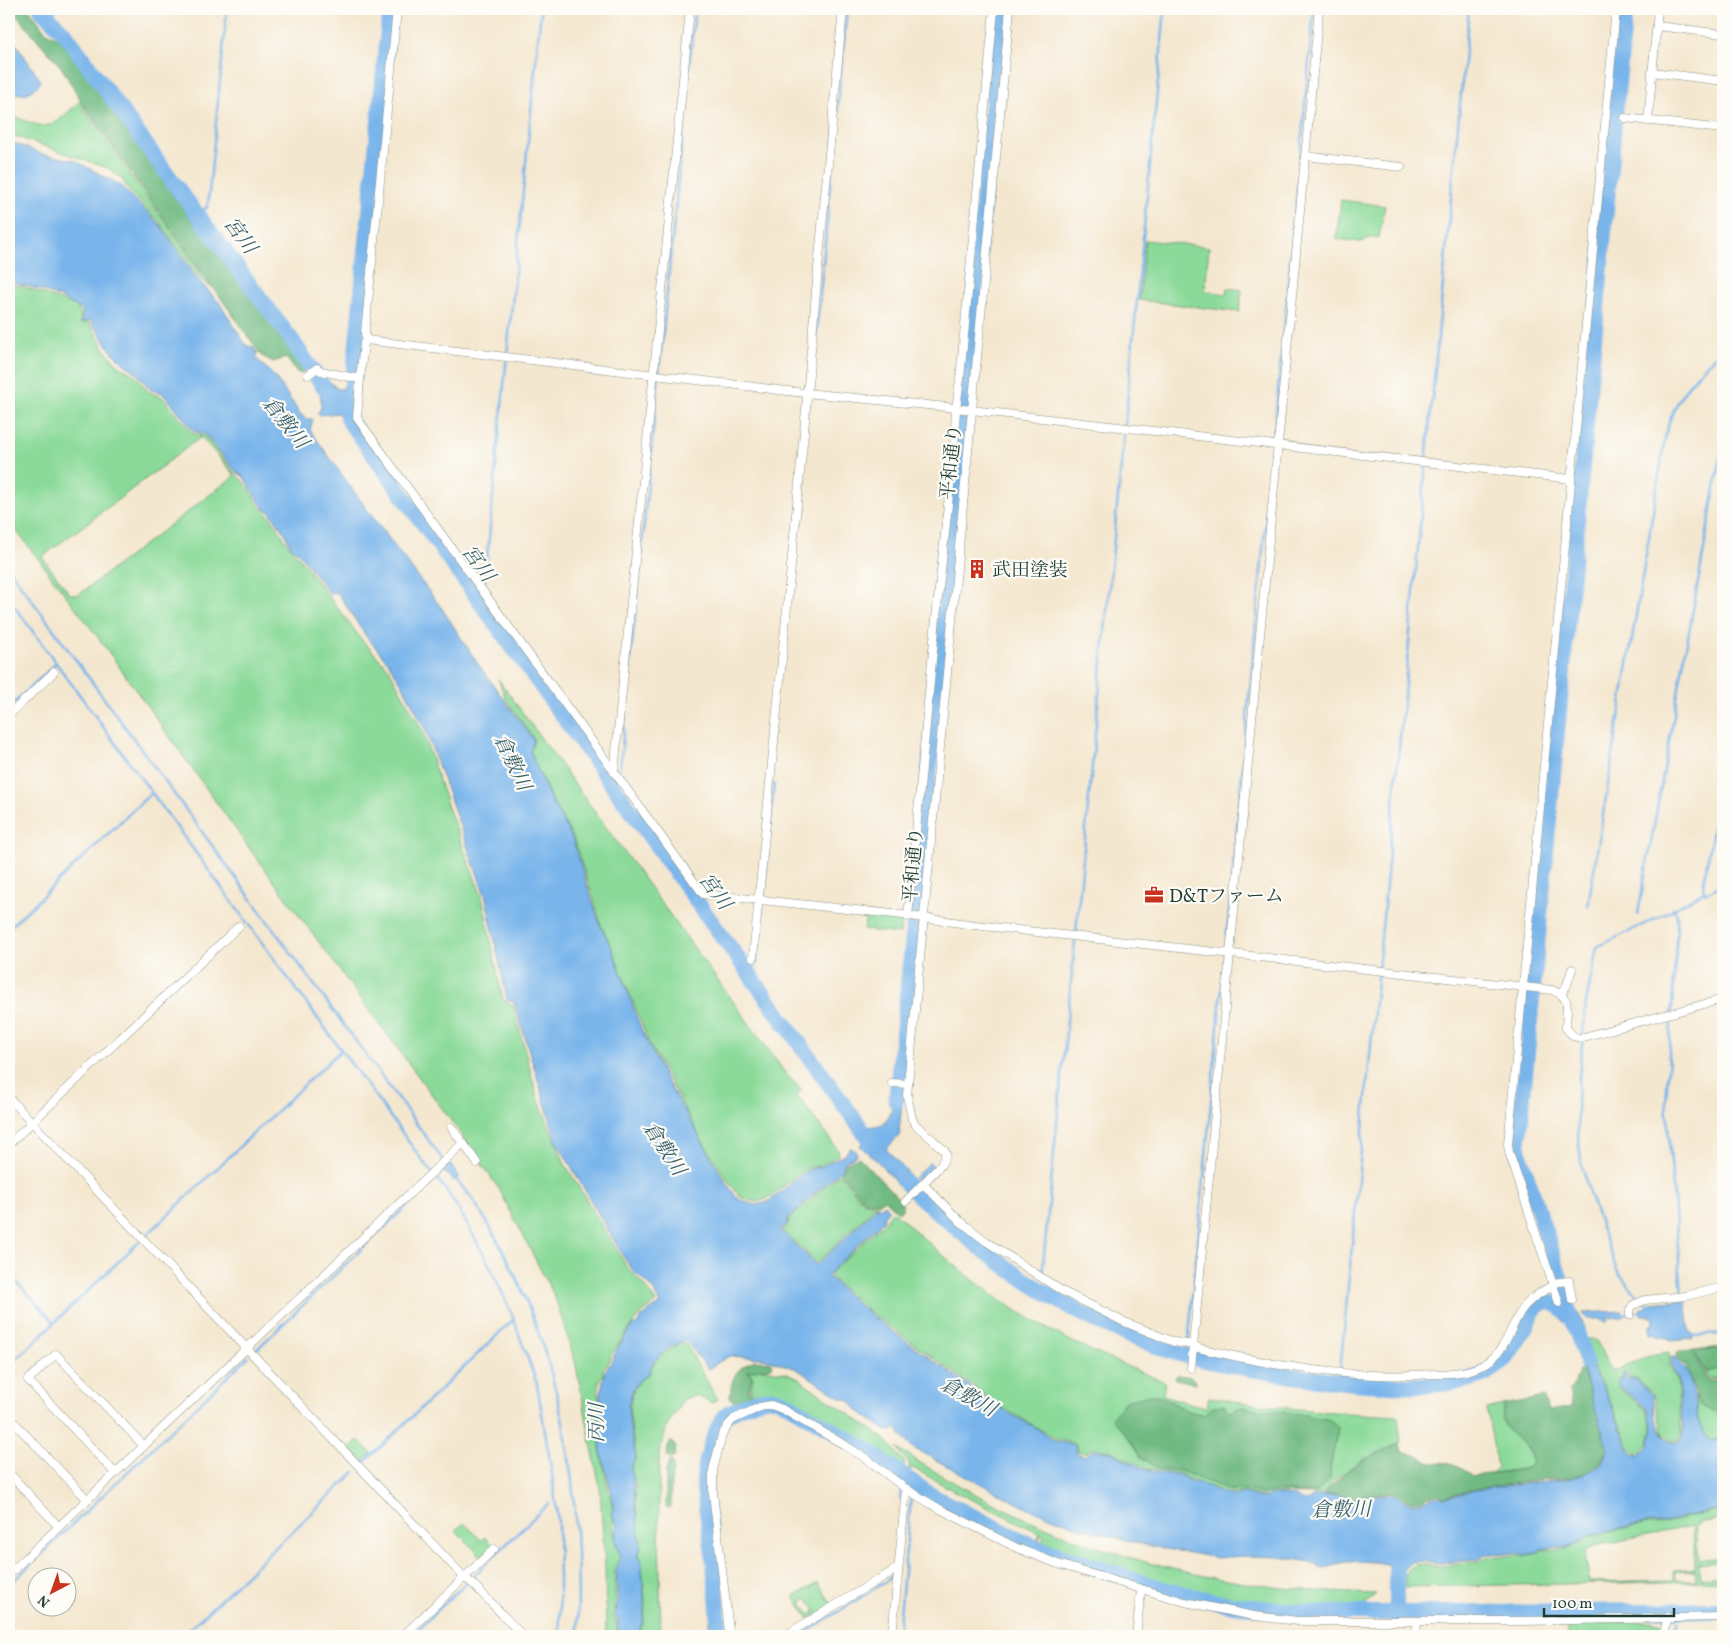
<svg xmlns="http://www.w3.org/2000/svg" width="1732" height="1645" viewBox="0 0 1732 1645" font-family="Vollkorn,'Noto Serif JP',serif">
<rect width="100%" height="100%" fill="#fdfcf7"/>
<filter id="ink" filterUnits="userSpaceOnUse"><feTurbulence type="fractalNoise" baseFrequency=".02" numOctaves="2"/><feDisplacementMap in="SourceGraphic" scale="10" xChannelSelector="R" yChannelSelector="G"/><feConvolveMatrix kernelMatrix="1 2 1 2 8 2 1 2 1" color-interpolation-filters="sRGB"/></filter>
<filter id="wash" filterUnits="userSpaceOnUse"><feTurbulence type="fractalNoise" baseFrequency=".0096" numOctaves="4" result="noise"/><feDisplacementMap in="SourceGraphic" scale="20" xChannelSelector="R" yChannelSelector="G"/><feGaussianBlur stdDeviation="1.12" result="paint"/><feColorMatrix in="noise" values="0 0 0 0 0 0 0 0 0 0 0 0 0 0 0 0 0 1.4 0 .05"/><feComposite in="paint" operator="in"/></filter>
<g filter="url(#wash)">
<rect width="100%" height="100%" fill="#f4e7cf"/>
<g fill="#8bda9a" stroke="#558c67" fill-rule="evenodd">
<path d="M80 101 85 111 212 288 201 280 160 223 130 192 122 179 108 168 9 134V114C49 131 48 132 80 101Z"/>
<polygon points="1341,200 1385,206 1379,237 1369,238 1361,242 1336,239"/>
<polygon points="1145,240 1209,247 1205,291 1226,294 1227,288 1242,290 1239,312 1139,300"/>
<path d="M9 285 22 286 76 306 81 314 80 324 89 322 105 350 115 361 122 368 135 375 149 392 162 397 193 433 199 436 204 435 237 476C248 484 253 496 260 507 263 511 268 514 271 518 281 531 286 545 298 556L362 640 389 669 422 730 449 810 482 897 503 1000 513 1005 537 1096 565 1164 627 1267 648 1290 656 1302 636 1319 611 1355 609 1362 603 1369V1375L600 1379 598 1387 599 1395 598 1410 600 1450 613 1509 611 1513C616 1520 613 1525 614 1532 614 1541 617 1549 620 1557 608 1573 621 1598 612 1618L616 1620 617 1636H606L605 1569 600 1488 575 1361 555 1297 499 1189 469 1145 244 841 100 640 9 521ZM201 437 234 474 232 478 78 595 70 594 42 557Z"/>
<polygon points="498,679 786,1074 802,1090 797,1095 838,1150 839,1155 820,1166 809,1167 767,1199 756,1202 742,1198 729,1183 700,1137 650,1045 612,948 601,925 594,900 573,838 551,798 534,761 531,751 534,739 506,699"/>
<polygon points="866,913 902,918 900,934 864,930"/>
<polygon points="839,1174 863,1202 877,1205 817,1263 782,1230 788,1225 789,1219"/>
<path d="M893 1211C932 1246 970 1281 1014 1309 1061 1339 1113 1361 1165 1382L1163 1395 1206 1408 1209 1397C1271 1408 1335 1413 1398 1416L1401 1443 1360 1461 1335 1479 1323 1494 1270 1493 1263 1497 1244 1492 1232 1494 1193 1481 1178 1473 1162 1472 1141 1466 1109 1450 1094 1448 1085 1453 1078 1451 1076 1444 1056 1439 1033 1425 1003 1408 868 1311 831 1278 830 1273 887 1220 886 1218ZM1158 1395 1188 1411 1205 1415 1230 1412 1295 1413 1330 1420 1338 1428 1330 1469 1331 1479 1299 1493 1272 1489 1263 1494 1247 1490H1230L1141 1457 1133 1443 1112 1418Z"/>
<path d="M1588 1339H1595C1602 1349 1604 1360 1610 1370H1617L1649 1355 1669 1352 1670 1367 1677 1380 1681 1429V1437L1677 1441 1672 1440 1663 1433 1653 1394 1635 1378H1630L1627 1371 1623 1373 1622 1379 1617 1380 1619 1388 1646 1409 1652 1430 1650 1439 1648 1444 1638 1454 1635 1453 1630 1448 1609 1398 1593 1368 1584 1341Z"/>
<path d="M679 1344H686L717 1399 712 1403 697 1396H692L683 1400 667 1426 661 1448 659 1465V1523L661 1636H647L640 1631C650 1609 642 1584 642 1561L640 1559 639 1553 641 1548 637 1521 635 1485 631 1468 636 1456 632 1434 629 1406 634 1389 639 1381 650 1373C652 1359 668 1351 679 1344Z"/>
<polygon points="1723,1347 1695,1350 1721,1368 1723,1368 1723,1379 1709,1378 1692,1350"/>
<path d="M762 1369 787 1373 801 1379 803 1382 885 1439 905 1463 901 1471 870 1448 789 1400C776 1394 767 1393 754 1398L751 1390 753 1377 749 1371Z"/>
<path d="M1695 1394 1699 1406 1723 1414V1438L1712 1440C1697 1430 1696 1409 1695 1394Z"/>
<path d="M1503 1405C1503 1409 1502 1416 1503 1421 1509 1441 1535 1442 1531 1466L1521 1469 1493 1473 1497 1467 1487 1409Z"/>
<polygon points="358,1440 372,1453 361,1463 347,1450"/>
<path d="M897 1448C982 1504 1081 1548 1181 1571 1245 1586 1311 1592 1376 1594L1366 1603V1609C1321 1609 1277 1607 1232 1600 1168 1591 1102 1568 1041 1545L1044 1534 1042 1532 1038 1542 970 1511 906 1473 910 1465ZM913 1468 956 1492 1040 1533 1037 1541 970 1510 909 1473 910 1469Z"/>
<path d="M1723 1509V1581L1405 1587V1573L1415 1564 1441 1566 1478 1562 1486 1557 1520 1555 1523 1557 1539 1553 1541 1550 1568 1549 1578 1544 1587 1537 1649 1524H1656ZM1717 1519 1719 1523 1722 1557 1699 1560 1696 1527 1699 1523ZM1693 1526 1695 1568 1674 1570V1580L1589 1582 1585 1551 1594 1546ZM1721 1562 1722 1576 1700 1578 1698 1564ZM1694 1570 1695 1580H1676V1571Z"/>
<polygon points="464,1523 481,1540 485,1537 494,1546 482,1557 455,1530"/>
<path d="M818 1583 833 1606 809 1619 794 1597ZM807 1598 816 1611 810 1615 801 1602Z"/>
<polygon points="1652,1621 1661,1624 1659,1636 1568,1636 1568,1624"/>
</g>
<g fill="#70ba82" stroke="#487c5b">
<polygon points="11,9 29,9 45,31 63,41 179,203 292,350 304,371 301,374 297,372 286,358 273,362 262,356 86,109 61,67"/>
<polygon points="859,1157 899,1199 902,1203 902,1210 898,1212 884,1199 879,1203 864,1201 840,1173 846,1163"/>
<polygon points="1723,1349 1723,1368 1706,1372 1694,1350"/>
<polygon points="1688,1350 1692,1351 1708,1380 1723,1381 1723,1414 1700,1406 1686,1366 1678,1359 1677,1353 1679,1351"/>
<path d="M755 1360 770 1362 772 1364V1367L748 1371 752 1377 749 1390 753 1398 735 1403 730 1398C732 1377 734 1369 755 1360Z"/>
<path d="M1582 1369 1605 1439 1607 1450 1600 1463 1581 1475 1567 1479H1547L1475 1489 1444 1497 1438 1494 1414 1502 1404 1499 1395 1492 1362 1495 1353 1500 1340 1494 1324 1495C1343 1469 1370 1455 1400 1444L1402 1451 1415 1455 1431 1463 1453 1464 1461 1467 1472 1476 1521 1470 1531 1466C1536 1442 1510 1442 1503 1421 1502 1416 1503 1409 1503 1405L1544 1397 1548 1411 1572 1407 1569 1391 1575 1383 1579 1371Z"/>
<polygon points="1179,1375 1190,1377 1196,1382 1196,1384 1176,1379 1175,1377"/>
<path d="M1149 1395H1158L1188 1411 1205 1415 1213 1406 1224 1405 1230 1412 1241 1407 1295 1413 1330 1420 1338 1428 1330 1469 1331 1479C1328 1482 1323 1487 1319 1490 1302 1499 1280 1485 1263 1494L1247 1490H1230L1197 1478 1179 1470H1160L1141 1457 1133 1443 1112 1418 1125 1401Z"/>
<polygon points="671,1441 676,1447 674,1458 670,1459 667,1456 668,1446"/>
<path d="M672 1461C675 1470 671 1477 671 1486 670 1493 672 1499 671 1507L669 1508 666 1507V1471L669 1462Z"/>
</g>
<g fill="#79b5eb" stroke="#4c7990">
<path d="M9 33 41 81C39 86 28 95 21 94 17 94 12 91 9 90Z"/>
<path d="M9 141 42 154 74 160 120 185 160 225 199 281 219 302 244 342 247 346 254 347 255 351 258 352 256 358 276 378 301 415 307 419H313L310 430 368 511 443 610 478 664 533 739V742L530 751 534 761 550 798 572 838 600 925 612 948 642 1031 664 1076 728 1186 740 1200 756 1205 768 1202 809 1169 821 1167 845 1154 850 1148 855 1150 857 1153 855 1156 845 1162 840 1171 788 1218 787 1224 780 1230 817 1265 878 1206 880 1208 884 1204 889 1210 883 1217 885 1219 829 1273 828 1277 862 1308 888 1328 1003 1410 1033 1426 1055 1441 1075 1445 1077 1453 1085 1456 1094 1450 1109 1451 1141 1468 1162 1474H1178L1193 1483 1202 1484 1217 1491 1233 1496 1244 1493 1264 1499 1271 1494 1296 1496 1301 1500 1308 1501 1312 1496 1339 1495 1353 1501 1362 1496 1395 1494 1404 1501 1414 1504 1438 1496 1444 1498 1476 1490 1505 1486 1548 1481 1568 1480 1581 1476 1601 1464 1608 1450 1575 1344 1582 1341 1592 1369 1608 1398 1629 1449 1634 1455H1639L1649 1445 1653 1430 1647 1408 1620 1387 1619 1381 1623 1380 1624 1373H1626L1628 1379H1635L1652 1395C1654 1412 1657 1439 1677 1443L1682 1438 1683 1430 1678 1380 1672 1367 1671 1357H1676L1677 1360C1703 1380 1686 1423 1712 1441L1723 1439V1508L1655 1523H1649L1587 1536 1578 1543 1568 1548 1556 1547 1540 1549 1538 1552 1523 1556 1520 1553 1485 1554 1478 1560 1439 1563 1414 1561 1402 1570 1401 1583 1395 1586 1387 1564C1369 1560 1338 1560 1322 1569L1311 1562 1280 1557 1244 1556 1218 1558 1149 1546 1081 1528 1025 1507 913 1448 902 1437 898 1428 890 1431 885 1430 856 1409 850 1400 842 1398 797 1369 763 1358 729 1356 708 1369 686 1341C672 1344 651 1358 649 1373L639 1381 633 1388 628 1406 631 1435 636 1456 631 1468 641 1548C638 1553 637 1558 642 1562 641 1585 649 1608 639 1631L645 1636H618V1619L614 1617C623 1598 610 1575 621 1557 618 1547 612 1535 617 1526L612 1513C618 1501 602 1464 601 1450 598 1425 599 1393 605 1371 607 1367 610 1365 612 1361 616 1348 625 1337 633 1325H637L641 1317 646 1315 649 1311 660 1304 652 1287 634 1272 623 1256 557 1142 514 1002 507 1000 486 898 425 729 403 686 388 662 365 635 338 593 335 592 330 594 299 553 291 547 286 535 270 512 264 509 243 476 237 473 204 433 200 434 194 431 173 405 161 392 151 390 135 371 124 364 112 352 90 320 81 323 83 312C71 299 27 284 9 282Z"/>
<path d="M315 373C321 375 333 383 337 389H342L350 380 357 381 353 418 363 432 354 438 338 413 319 415 318 412 321 408 320 387 311 376Z"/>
<polygon points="894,1086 904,1087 899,1131 901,1134 886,1149 909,1174 910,1179 917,1186 908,1195 878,1162 860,1146 862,1143 855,1131 865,1123 870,1127 883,1124 891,1113"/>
<polygon points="448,1161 459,1177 454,1181 441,1169"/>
<polygon points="930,1162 934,1167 919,1182 914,1178"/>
<polygon points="1686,1300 1690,1332 1693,1334 1693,1339 1670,1341 1668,1338 1656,1336 1656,1333 1650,1334 1650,1325 1654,1325 1654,1319 1650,1316 1642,1316 1640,1314 1641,1308 1646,1308 1650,1303"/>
<polygon points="1571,1302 1582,1320 1584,1329 1581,1334 1571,1337 1566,1323 1563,1323 1559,1313 1563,1308 1563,1304"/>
<polygon points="1623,1311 1623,1317 1606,1318 1608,1321 1606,1323 1601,1319 1587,1319 1583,1313"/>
<polygon points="722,1599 726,1633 729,1636 706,1636 714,1608 714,1600"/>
</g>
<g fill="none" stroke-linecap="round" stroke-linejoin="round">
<g stroke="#79b5eb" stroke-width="2.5">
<polyline points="47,16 57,9"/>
<polyline points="198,215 207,207 208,203 227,9"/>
<polyline points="816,338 847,9"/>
<polyline points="9,569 443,1160"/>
<polyline points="484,589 541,9"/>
<polyline points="9,599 422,1160 443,1186 458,1208 486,1258 511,1312 537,1384 551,1467 558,1522 560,1636"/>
<polyline points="482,605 483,597"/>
<polyline points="9,708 56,663"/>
<polyline points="611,783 616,779 620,767 695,9"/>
<polyline points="1704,892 1703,886 1723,773"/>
<path d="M1588 906 1666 433C1675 395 1697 374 1723 348"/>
<polyline points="1673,908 1677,915 1677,929 1666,1102 1682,1295"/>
<polyline points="1638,914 1723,444"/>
<polyline points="9,928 151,793"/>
<polyline points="1076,932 1165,9"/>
<polyline points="750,975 754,969 757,960 774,784"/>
<path d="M454 1177C460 1185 468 1192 473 1200 531 1287 563 1389 573 1492 578 1540 578 1588 578 1636"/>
<polyline points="146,1236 341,1050"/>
<polyline points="9,1274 54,1322"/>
<polyline points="1042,1275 1075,941"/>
<polyline points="1040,1289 1041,1281"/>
<polyline points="1651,1308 1630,1288 1616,1268 1590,1196 1581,1162 1578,1135 1577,1100 1586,1003 1597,947 1665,914 1704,892 1706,893 1723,884"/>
<polyline points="1622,1314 1641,1312"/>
<polyline points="1691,1336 1723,1334"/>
<polyline points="255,1351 444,1170"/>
<polyline points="1187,1356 1314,9"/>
<polyline points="9,1366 140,1241"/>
<polyline points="1339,1382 1469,9"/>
<polyline points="362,1465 514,1319"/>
<polyline points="905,1483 908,1480"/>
<polyline points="916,1490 918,1487"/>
<polyline points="900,1498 901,1489"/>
<polyline points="9,1585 248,1357"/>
<polyline points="1682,1613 1683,1610"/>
<polyline points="182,1636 355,1472"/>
<polyline points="411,1636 549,1503"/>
<polyline points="800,1636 885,1582 891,1576"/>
<polyline points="898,1636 911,1497"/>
<polyline points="1672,1636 1678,1622"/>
</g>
<g stroke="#79b5eb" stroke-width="16">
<polyline points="41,9 66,35 181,193 291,339 323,386"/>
<polyline points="350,395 354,373 390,9"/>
<polyline points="347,418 873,1145"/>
<polyline points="896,1101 916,908 1002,9"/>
<path d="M902 1179C916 1194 931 1207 947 1220 1014 1279 1094 1328 1180 1354 1195 1359 1210 1361 1225 1364 1271 1374 1319 1380 1366 1384 1401 1386 1467 1389 1495 1368 1513 1356 1526 1324 1537 1306 1545 1301 1551 1301 1559 1306 1577 1320 1579 1341 1586 1362"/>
<polyline points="1570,1318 1560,1277 1518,1149 1625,9"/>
<polyline points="1396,1614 1396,1564"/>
<path d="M720 1636C718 1603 715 1570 711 1537 708 1519 704 1499 704 1480 705 1463 715 1424 728 1413 745 1406 765 1393 783 1401L870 1452 934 1497 1035 1547 1160 1588 1201 1598 1233 1605 1310 1613H1481L1723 1610"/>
</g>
</g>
</g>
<g filter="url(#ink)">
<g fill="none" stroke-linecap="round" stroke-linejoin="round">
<g stroke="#8a9282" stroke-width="9">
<g id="minor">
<polyline points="9,15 12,17"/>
<polyline points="1657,26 1723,34"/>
<polyline points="1652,72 1723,81"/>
<polyline points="1625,118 1723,129"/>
<polyline points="1648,121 1658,9"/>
<polyline points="1305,156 1401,167"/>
<polyline points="366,340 796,392 937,406 1571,479"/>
<polyline points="308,375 317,368 321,371 360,379 364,343 366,340 365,333 397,9"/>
<path d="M360 379 357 418 703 894 903 915 975 925 1552 990C1573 998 1566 1009 1566 1028L1573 1036 1580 1038 1723 999"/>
<polyline points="9,715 54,672"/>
<polyline points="614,772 690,9"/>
<polyline points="908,917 936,618 954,448 956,409 960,379 994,9"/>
<polyline points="753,958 804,432 818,268 843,9"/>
<polyline points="1561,994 1567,985 1572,969"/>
<polyline points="892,1083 908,1084"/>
<polyline points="9,1098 464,1577 474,1585 523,1636"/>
<polyline points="463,1143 477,1163"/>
<polyline points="9,1144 239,926"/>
<polyline points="923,1184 960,1221 987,1242 1062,1291 1122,1321 1174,1342 1194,1345"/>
<polyline points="906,1201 941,1165 946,1154 944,1150 915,1124 912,1119 907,1095 1010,9"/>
<polyline points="1552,1283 1569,1281 1572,1300"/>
<polyline points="1559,1303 1509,1152 1508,1144 1616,9"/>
<polyline points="1630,1315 1630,1310 1633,1305 1645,1300 1686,1296 1723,1287"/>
<path d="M1194 1347C1273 1366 1352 1380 1434 1374 1453 1373 1472 1373 1488 1362 1506 1349 1510 1329 1521 1311 1528 1300 1541 1292 1553 1285"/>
<polyline points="1191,1368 1319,9"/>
<polyline points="9,1417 87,1499"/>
<polyline points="9,1473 59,1527"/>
<polyline points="115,1473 28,1380 56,1354 144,1446"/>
<polyline points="9,1574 463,1143 451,1127"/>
<polyline points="403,1636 494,1549"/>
<polyline points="734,1636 729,1631 713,1493 713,1470 722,1435 729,1424 734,1419 760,1407 771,1405 782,1409 843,1444 867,1459 906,1489 938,1508 1017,1548 1058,1564 1185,1602 1254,1616 1298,1621 1522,1621 1723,1617"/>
<polyline points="784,1636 898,1568"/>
<polyline points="892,1636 906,1489"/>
<polyline points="1136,1636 1141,1590"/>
<polyline points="1416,1636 1417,1622"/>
<polyline points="1663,1636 1668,1617"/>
</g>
</g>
<use href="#minor" stroke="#fff" stroke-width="8"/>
</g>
</g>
<defs>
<g id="building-bare" transform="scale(1.5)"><path d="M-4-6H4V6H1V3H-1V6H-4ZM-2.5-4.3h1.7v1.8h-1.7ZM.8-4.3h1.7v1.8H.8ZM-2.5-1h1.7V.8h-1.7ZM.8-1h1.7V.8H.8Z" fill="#c8321e" stroke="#fdfcf7" stroke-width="2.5" paint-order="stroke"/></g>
<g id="office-bare" transform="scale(1.5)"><path d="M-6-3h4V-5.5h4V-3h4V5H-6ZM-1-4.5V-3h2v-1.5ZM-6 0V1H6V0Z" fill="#c8321e" stroke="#fdfcf7" stroke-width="2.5" paint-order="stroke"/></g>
</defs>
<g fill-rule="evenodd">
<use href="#building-bare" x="977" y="569"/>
<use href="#office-bare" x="1154" y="895"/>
</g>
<g text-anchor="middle" stroke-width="4.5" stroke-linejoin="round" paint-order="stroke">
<g font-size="19" fill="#1f3d34" stroke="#fdfcf7">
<text transform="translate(950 462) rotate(-84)" y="7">平和通り</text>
<text transform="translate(912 865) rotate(-85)" y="7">平和通り</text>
</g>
<g font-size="19" fill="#1f3d34" stroke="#fdfcf7" text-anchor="start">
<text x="992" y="576">武田塗装</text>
<text x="1169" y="902">D&amp;Tファーム</text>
</g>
<g font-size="20" font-style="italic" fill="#3a616b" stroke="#fdfcf7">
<text transform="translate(241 235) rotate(54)" y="7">宮川</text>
<text transform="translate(286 422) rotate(51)" y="7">倉敷川</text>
<text transform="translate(479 563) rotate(54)" y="7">宮川</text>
<text transform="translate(513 762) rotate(65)" y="7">倉敷川</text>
<text transform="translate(716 891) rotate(54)" y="7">宮川</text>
<text transform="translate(665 1148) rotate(57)" y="7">倉敷川</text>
<text transform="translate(969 1396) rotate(29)" y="7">倉敷川</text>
<text transform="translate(596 1423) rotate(-90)" y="7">丙川</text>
<text transform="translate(1341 1509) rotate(-1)" y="7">倉敷川</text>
</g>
</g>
<rect width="1732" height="1645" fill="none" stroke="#fdfcf7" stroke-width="30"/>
<g transform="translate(52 1592) rotate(221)"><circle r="24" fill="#fdfcf7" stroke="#a4b0a9"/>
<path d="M0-4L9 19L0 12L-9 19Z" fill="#c8321e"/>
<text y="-8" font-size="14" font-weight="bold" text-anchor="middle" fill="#1f3d34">N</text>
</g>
<path d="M1544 1608v8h130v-8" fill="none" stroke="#1f3d34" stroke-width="2.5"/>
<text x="1552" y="1608" font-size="15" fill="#1f3d34" stroke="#fdfcf7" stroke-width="4" paint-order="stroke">100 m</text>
</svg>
